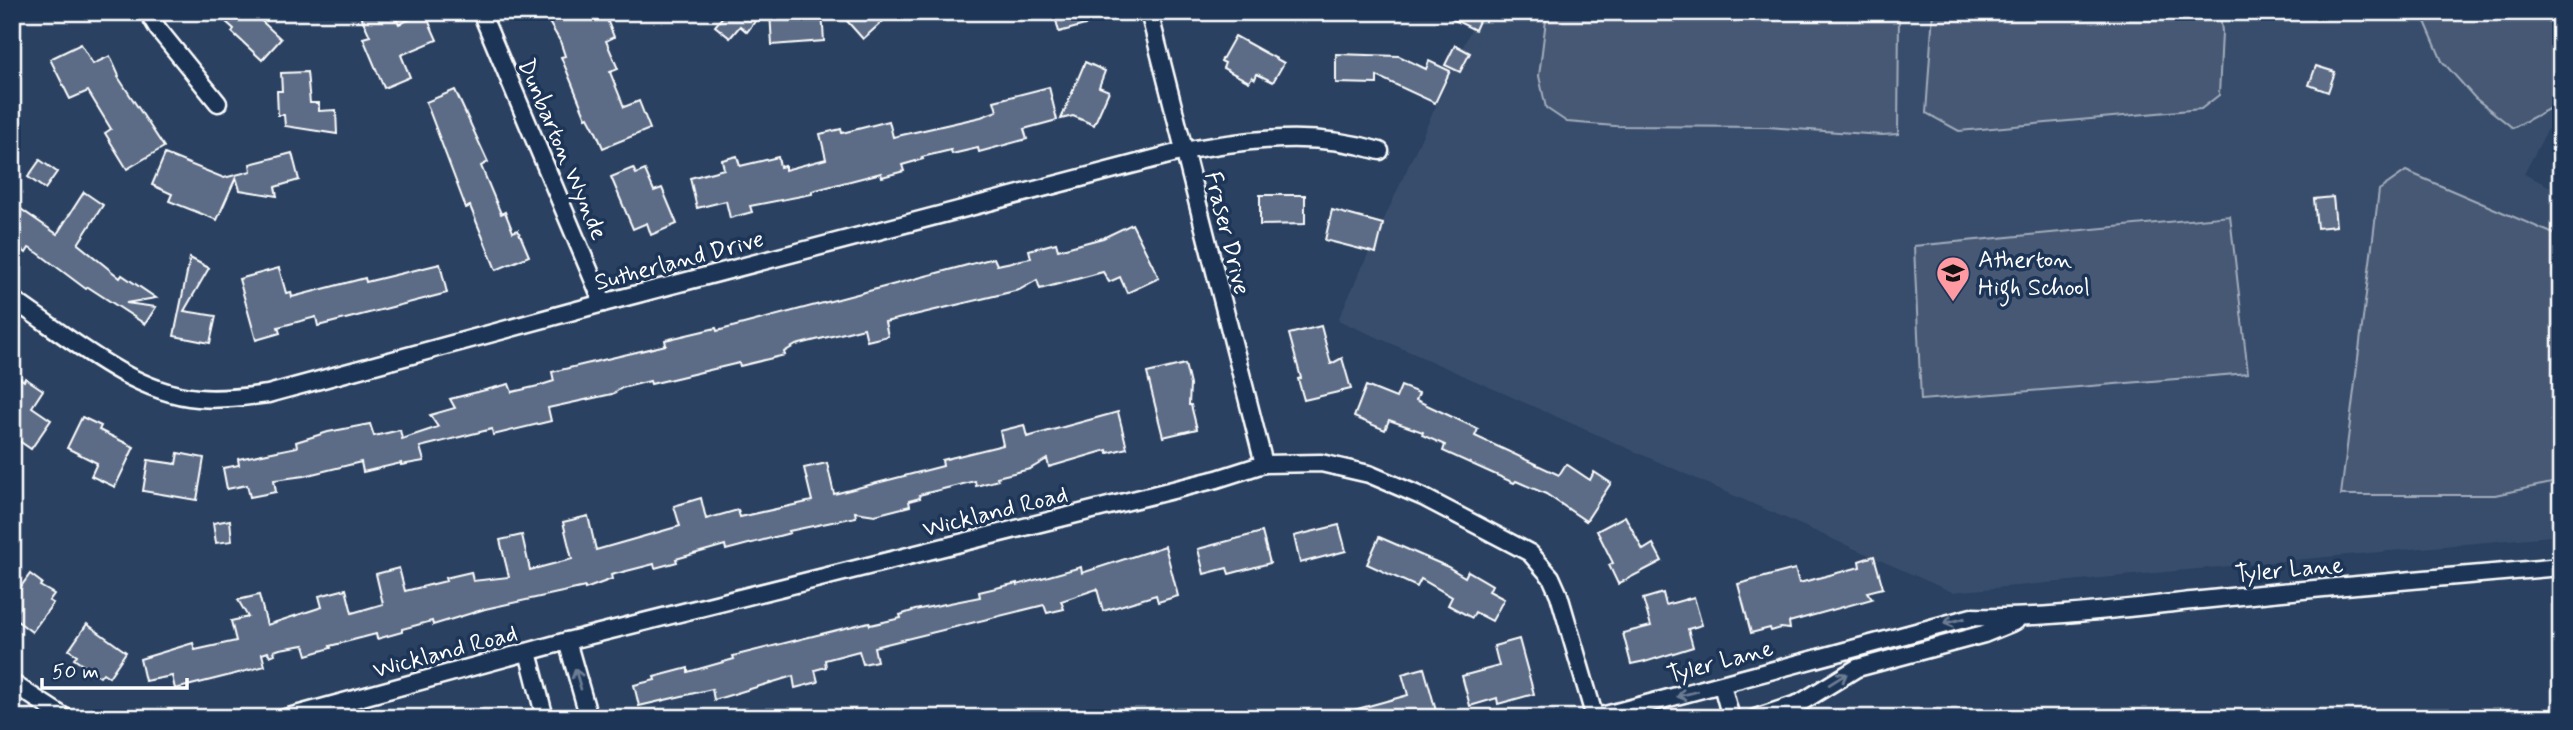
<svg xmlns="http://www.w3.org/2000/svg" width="2573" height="730" viewBox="0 0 2573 730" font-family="Mynerve,sans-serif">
<rect width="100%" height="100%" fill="#2a4161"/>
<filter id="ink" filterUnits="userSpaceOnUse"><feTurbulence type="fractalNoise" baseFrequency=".0143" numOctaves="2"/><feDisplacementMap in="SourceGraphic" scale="14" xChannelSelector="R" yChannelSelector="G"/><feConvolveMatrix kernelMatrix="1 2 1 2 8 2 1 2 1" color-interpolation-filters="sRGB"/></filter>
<g filter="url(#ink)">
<polygon fill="#394e6c" points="1479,12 2561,12 2561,104 2524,174 2561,192 2561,535 1952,592 1338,320"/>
<g fill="#465975" stroke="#a2acba" stroke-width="2">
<polygon points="1547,12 1899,12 1898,134 1882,135 1768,127 1615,126 1567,122 1546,108 1539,76"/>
<polygon points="1933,12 2220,12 2222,32 2219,95 2201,109 1959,131 1926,113"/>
<polygon points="2421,12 2561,12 2561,95 2556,105 2513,128 2475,98 2442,61"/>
<polygon points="2406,171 2561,237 2561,481 2495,495 2341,495 2379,190"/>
<polygon points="2230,216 2248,373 1921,400 1914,246"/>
</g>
<g fill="#5b6c86" stroke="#fff" stroke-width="2">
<polygon points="215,12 252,12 281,39 262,60 232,32 234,29"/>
<polygon points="359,12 393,12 399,24 425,13 437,40 401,55 410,77 384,88 363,38 370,36"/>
<polygon points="543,12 604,12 614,37 606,41 618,69 610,72 624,107 639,101 650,129 603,148 596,132 588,117 586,118 561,57 565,56 560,41"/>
<polygon points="722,12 762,12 747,32 740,26 730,38 715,26 725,14"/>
<polygon points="770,12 822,12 824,41 772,45"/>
<polygon points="839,12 893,12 863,39"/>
<polygon points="1054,12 1115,12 1115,17 1059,32"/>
<polygon points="1438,12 1483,12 1475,30"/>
<polygon points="1235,36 1284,63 1273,82 1257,74 1255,79 1252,77 1249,82 1223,68 1225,63 1221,61"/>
<polygon points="81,44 93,64 110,56 119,76 118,77 164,147 127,169 105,133 111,129 88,91 70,99 50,59"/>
<polygon points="1455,45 1470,53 1460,72 1445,65"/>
<polygon points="1336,54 1399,56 1426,69 1429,61 1450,71 1435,103 1377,76 1377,84 1336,83"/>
<polygon points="1085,62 1105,71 1099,87 1109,91 1094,125 1073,116 1061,119"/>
<polygon points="2316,66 2335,72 2328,92 2309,85"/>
<polygon points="307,72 310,103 319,103 319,111 336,110 337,134 285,126 284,115 278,115 277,91 282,91 281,73"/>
<polygon points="1049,87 1057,120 1024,129 1027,139 979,152 978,148 952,154 951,150 922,157 923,159 902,165 904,171 882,177 881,173 812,191 812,194 750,206 752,212 730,218 726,201 697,208 690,178 724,169 722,160 737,156 740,166 778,157 780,167 785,166 785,170 826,159 820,134 841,129 842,133 889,121 893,137 981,117 997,111 994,101"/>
<polygon points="455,90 488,162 481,166 501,214 505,212 513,232 518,230 529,256 496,270 470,206 466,208 463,200 426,102"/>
<polygon points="292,153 299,180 275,187 277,196 240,190 236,177 217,220 169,201 172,194 152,185 165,154 224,178 251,171 250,164"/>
<polygon points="40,160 57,172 45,189 28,177"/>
<polygon points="633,168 636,174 645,170 654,191 662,188 677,224 651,235 647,223 633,229 611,177"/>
<polygon points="84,192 103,205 78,244 120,278 122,275 156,298 126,303 156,307 145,324 88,287 86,289 38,253 29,248 26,253 12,242 12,203 57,234"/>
<polygon points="1260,195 1305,195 1305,224 1260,225"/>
<polygon points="2333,197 2336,226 2317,228 2314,199"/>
<polygon points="1332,210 1383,224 1376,253 1325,240"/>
<polygon points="1132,224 1159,278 1127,293 1120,277 1109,282 1103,272 1040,289 1037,280 1019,290 885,322 888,336 867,341 864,328 796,345 784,352 785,355 740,366 739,363 651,384 650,381 622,388 612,394 548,408 551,421 493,435 492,429 420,447 424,461 401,465 401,463 363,472 361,462 304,476 274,480 276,492 250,497 247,485 227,489 223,468 239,465 238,459 297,447 296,442 328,432 370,424 374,436 400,430 402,439 438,427 430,415 455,408 450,399 509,384 512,392 538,386 554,381 552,372 666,345 665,340 716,328 717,331 994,258 997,265 1031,258 1029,250 1056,243 1058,250 1103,238"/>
<polygon points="190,258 209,268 184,311 216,316 210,343 174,336"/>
<polygon points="440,264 447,293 318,326 316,317 278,327 280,333 256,340 239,279 279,268 286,293 291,292 292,297 365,278 366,282"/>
<polygon points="1321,326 1331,364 1342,358 1351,389 1304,400 1298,379 1301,378 1289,334"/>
<polygon points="1185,364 1190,385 1189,405 1191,405 1197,429 1163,437 1147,373"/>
<polygon points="12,373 24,381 25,378 43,390 32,407 51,420 31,449 12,436"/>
<polygon points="1366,386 1396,398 1401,386 1419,393 1416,400 1478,429 1475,436 1559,475 1566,464 1590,480 1594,472 1611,483 1586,521 1546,494 1516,481 1514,483 1443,451 1445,445 1422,435 1423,432 1389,420 1385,430 1354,417"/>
<polygon points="1118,412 1127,448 1108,453 1107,450 1049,467 1047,459 1030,469 997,477 998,480 976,486 975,481 919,495 920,498 909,501 910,506 875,515 855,512 856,517 789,531 790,533 726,550 725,545 676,559 677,562 655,568 654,564 611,575 612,579 585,589 585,587 485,609 433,625 432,621 402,629 402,632 377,639 376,634 330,646 331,648 307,655 304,645 280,649 274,651 275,654 270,656 268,652 262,654 265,666 227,676 175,689 172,676 145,681 140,659 193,643 195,650 236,641 231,621 248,617 238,600 259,595 267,625 322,607 319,596 346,589 352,613 383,604 376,574 399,568 405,591 446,581 445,578 471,572 473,581 509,577 500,540 522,535 530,570 572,559 563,522 588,516 596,550 680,526 674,506 701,498 706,519 738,510 740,517 812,501 804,468 827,463 834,494 943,466 942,460 1003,445 1000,431 1024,425 1027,437"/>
<polygon points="82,417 101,426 99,430 134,447 115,487 91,476 97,463 67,448"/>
<polygon points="178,453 204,458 197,500 143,491 148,460 176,464"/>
<polygon points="1625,516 1643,550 1653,544 1662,561 1618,584 1609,565 1613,563 1597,531"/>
<polygon points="230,520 232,541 216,543 213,523"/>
<polygon points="1339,525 1346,551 1300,563 1294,536"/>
<polygon points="1262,532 1270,563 1229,574 1227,568 1204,574 1198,549"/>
<polygon points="1379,537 1448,567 1465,577 1468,571 1492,585 1489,591 1504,599 1492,621 1475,612 1472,618 1448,605 1452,597 1421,579 1417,587 1367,564"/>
<polygon points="1165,546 1178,596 1158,602 1156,595 1103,611 1097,589 1061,601 1064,609 1047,613 1044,605 874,647 877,661 863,664 859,651 825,660 826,667 815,670 818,682 795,688 793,676 714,700 712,689 639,706 634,685 655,680 654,677 688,668 688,672 734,659 733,656 869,622 870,625 901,618 900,615 915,610 980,597 979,592 1017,583 1017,585 1081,567 1082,573"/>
<polygon points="1874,556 1883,588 1867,592 1872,599 1789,622 1790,629 1781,628 1771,631 1770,628 1751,633 1738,584 1795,569 1799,583 1860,567 1859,561"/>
<polygon points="30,574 42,583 40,586 54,594 49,601 53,603 32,632 12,617 12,599"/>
<polygon points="1663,593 1666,605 1694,597 1702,625 1688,629 1693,647 1645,662 1645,661 1631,664 1623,633 1651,626 1643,599"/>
<polygon points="87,624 126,652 109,677 103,673 100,677 74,659 77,655 69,650"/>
<polygon points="1519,639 1534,694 1498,704 1497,698 1470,706 1462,676 1499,666 1494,646"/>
<polygon points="1424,668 1438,718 1344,718 1343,713 1408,695 1402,674"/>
</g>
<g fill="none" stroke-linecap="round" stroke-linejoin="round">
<g stroke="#fff" stroke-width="21">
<g id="street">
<polyline points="148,12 158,29 218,103"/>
<polyline points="481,12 603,303"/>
<polyline points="1149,12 1264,464"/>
<path d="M12 299C66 335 132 393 198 398 221 400 245 397 268 394L603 303 1184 151C1251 139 1314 131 1380 151"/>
<polyline points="567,641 589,718"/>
<polyline points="528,652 545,718"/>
<polyline points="12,683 66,718"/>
<polyline points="1722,685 1731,718"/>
<polyline points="285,718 567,641 1217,479 1264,464 1321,463 1369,474 1423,497 1530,553 1551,577 1559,595 1595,718"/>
<path d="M1594 718 1972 617C2052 619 2131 607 2211 599 2327 587 2444 577 2561 567"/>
<polyline points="1755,718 1800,703 1857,668 1984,634 2016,621"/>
</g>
</g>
<use href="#street" stroke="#1d3557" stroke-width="16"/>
</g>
<defs><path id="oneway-shaft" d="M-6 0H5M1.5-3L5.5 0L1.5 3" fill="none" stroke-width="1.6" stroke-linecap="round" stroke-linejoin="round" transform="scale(1.75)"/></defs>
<g stroke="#6c7c92">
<use href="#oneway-shaft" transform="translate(1954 621) rotate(165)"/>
<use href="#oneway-shaft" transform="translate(578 679) rotate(-106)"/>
<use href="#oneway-shaft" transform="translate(1838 679) rotate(-32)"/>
<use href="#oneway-shaft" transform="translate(1687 694) rotate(165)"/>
</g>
</g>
<defs>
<g id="school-pin" transform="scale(1.75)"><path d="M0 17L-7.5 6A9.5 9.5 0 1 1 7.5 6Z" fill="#ff9aa2" stroke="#1d3557"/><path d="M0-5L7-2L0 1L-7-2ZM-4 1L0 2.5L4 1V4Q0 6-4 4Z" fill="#111"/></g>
</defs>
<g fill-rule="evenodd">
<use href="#school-pin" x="1953" y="273"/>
</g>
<g text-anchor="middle" stroke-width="7" stroke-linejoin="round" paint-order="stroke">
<g font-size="24" fill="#fff" stroke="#1d3557">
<text transform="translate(563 149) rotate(67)" y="8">Dunbarton Wynde</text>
<text transform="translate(1228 233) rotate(76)" y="8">Fraser Drive</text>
<text transform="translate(679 260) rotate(-15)" y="8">Sutherland Drive</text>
<text transform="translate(995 511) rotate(-14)" y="8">Wickland Road</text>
<text transform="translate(2289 569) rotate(-5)" y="8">Tyler Lane</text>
<text transform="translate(445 651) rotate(-15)" y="8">Wickland Road</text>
<text transform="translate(1720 661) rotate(-15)" y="8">Tyler Lane</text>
</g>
<g font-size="24" fill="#fff" stroke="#1d3557" text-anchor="start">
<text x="1978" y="267">Atherton<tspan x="1978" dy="28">High School</tspan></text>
</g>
</g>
<rect width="2573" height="730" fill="none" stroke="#1d3557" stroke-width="42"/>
<rect x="21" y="21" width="2531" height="688" fill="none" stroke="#fff" stroke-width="2.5" filter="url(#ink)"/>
<path d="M42 678v10h145v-10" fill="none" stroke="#ffffff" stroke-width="3.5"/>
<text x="52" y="678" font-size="21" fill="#ffffff" stroke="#1d3557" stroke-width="5" paint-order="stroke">50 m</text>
</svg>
